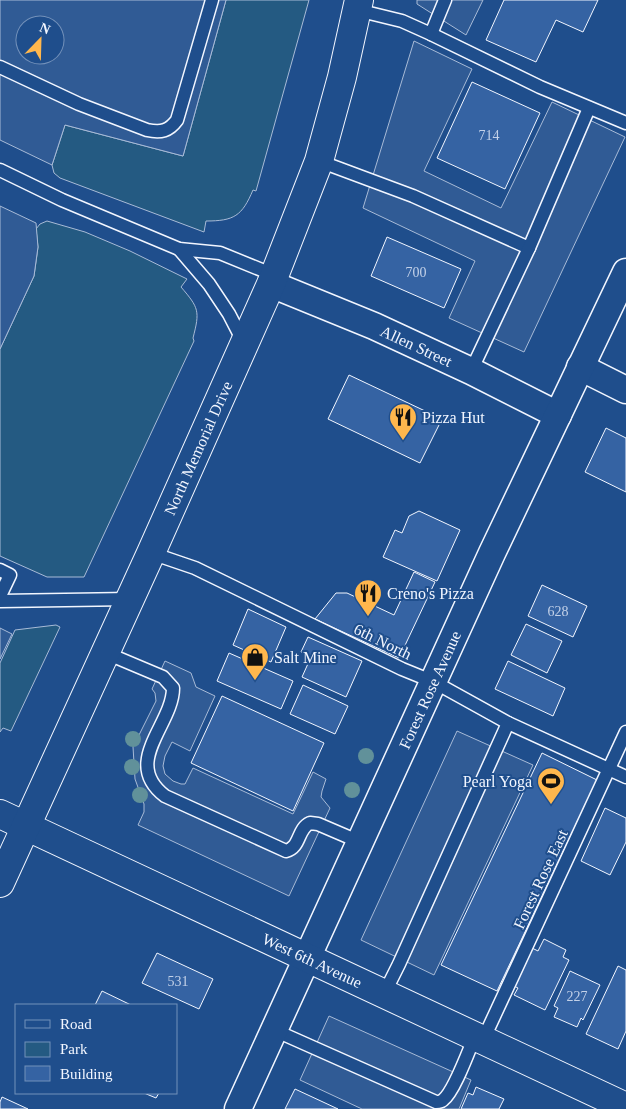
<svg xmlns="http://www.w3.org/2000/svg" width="626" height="1109" viewBox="0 0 626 1109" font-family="Georgia,serif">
<rect width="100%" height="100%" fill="#1f4e8c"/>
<g fill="#245a82" stroke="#a8bbd7">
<path d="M226 0H309L256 191 253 190C242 216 234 221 206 221L204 232 60 178 54 173 52 165 65 125 183 156Z"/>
<path d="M47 221 85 232 130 251 187 279 181 287C199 308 200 311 193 338L194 341 84 577H47L0 556V349L34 276 38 247 36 229 40 224Z"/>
<polygon points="56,625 60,627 11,731 3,728 0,732 0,663 15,630"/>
</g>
<g fill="#305b95" stroke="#a8bbd7" fill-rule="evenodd">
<path d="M0 0H226L183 156 65 125 52 165 0 140ZM25 25H55V55H25Z"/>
<polygon points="417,0 483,0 466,35 417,4"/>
<polygon points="414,41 472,69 424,171 501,208 552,102 625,137 524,352 449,318 475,261 363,208"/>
<polygon points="0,206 36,223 38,247 34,276 0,349"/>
<polygon points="0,628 12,634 0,659"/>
<polygon points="165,661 191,673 196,687 215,696 190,751 172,742 165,756 163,766 165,774 173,781 181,784 185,784 193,768 293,814 313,772 326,779 322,791 321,797 330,808 289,896 138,825 144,812 144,804 135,779 133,747 156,701 155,693 152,689"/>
<polygon points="457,731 533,765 434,975 361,940"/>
<polygon points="329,1016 471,1080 459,1109 362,1109 300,1080"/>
</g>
<g fill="#3563a3" stroke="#f2f6ff">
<polygon points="504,0 598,0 583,32 556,20 536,62 486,40"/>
<polygon points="472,82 540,113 505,189 437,158"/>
<polygon points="387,237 461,269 444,308 371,276"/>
<polygon points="349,375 442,419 420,463 328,419"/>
<polygon points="606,428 626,438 626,492 585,472"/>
<polygon points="419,511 460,530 437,581 383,557 395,530 402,533 409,516"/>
<polygon points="414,572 435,582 399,658 315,619 336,593 347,593 394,615"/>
<polygon points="542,585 587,606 573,637 528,616"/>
<polygon points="248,609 286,627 271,662 233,645"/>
<polygon points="526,624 562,641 547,673 511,655"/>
<polygon points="308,637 362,661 346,697 302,677 311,657 301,652"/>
<polygon points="229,653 293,681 281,709 217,681"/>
<polygon points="508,661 565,688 553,716 495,689"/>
<polygon points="303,685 348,706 335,734 290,714"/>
<polygon points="222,696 324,743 293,811 191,763"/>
<polygon points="542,753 597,780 497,991 441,965"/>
<polygon points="605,808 626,818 626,842 610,875 581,861"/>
<polygon points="544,939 566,950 563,957 569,960 545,1010 514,995 518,988 514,986 532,948 538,951"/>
<polygon points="157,953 213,979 199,1009 142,983"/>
<polygon points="618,966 626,970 626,1031 618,1049 586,1034"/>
<polygon points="570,971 600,985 583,1020 581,1018 577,1027 554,1017 558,1008 554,1006"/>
<polygon points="102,991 131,1005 95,1005"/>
<polygon points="476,1087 504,1099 499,1109 461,1109 468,1093 473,1095"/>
<polygon points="295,1089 323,1102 338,1109 285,1109"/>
<polygon points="144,1093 159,1093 156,1098"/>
<polygon points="2,1097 28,1109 0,1109 0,1102"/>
</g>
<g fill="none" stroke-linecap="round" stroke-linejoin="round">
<g stroke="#f2f6ff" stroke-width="15">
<g id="lane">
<polyline points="357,10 402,21 431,34 540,87 626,123"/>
<polyline points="431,34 445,0"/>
<path d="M0 67 79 104 147 130C161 133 169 131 177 120L212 0"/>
<polyline points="319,161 413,196 529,248"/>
<polyline points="0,170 62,200 179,249 220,253 274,275"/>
<polyline points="179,249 209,284 229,314 244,343"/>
<polyline points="471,371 529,248 589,108"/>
<polyline points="151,553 195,568 402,669 434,682 508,723 626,777"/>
<polyline points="0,570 10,575 0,596"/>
<polyline points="0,601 130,599"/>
<path d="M106 653 163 677 173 688C173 725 121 762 165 796L286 851C301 847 297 829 310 823L318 824 360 842"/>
<polyline points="384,994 399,964 508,723"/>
<path d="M274 1030 436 1102C439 1102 441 1102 443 1100 454 1092 469 1050 475 1036"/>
<polyline points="483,1040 626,732"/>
</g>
</g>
<g stroke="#f2f6ff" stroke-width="29">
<g id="street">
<path id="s1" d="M271 284 374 326 471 371 558 415"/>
<polyline points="580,367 626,390"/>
<path id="s2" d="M238 1109 492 553 626 272"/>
</g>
</g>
<g stroke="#f2f6ff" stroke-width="30">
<g id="secondary">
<path id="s3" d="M0 814 626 1107"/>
</g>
</g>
<g stroke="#f2f6ff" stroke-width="30">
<g id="primary">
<path id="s4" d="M0 883 151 553 271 284 319 161 342 77 359 0"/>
</g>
</g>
<use href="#lane" stroke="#1f4e8c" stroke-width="12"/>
<use href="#street" stroke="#1f4e8c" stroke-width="26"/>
<use href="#secondary" stroke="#1f4e8c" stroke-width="28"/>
<use href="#primary" stroke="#1f4e8c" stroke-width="28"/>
</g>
<g fill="#61919a">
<circle cx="133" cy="739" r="8"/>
<circle cx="366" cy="756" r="8"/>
<circle cx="132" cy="767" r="8"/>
<circle cx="352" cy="790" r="8"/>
<circle cx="140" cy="795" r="8"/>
</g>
<defs>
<g id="restaurant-pin" transform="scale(1.4375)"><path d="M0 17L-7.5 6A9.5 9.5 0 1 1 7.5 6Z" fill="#ffb74d" stroke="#1f4e8c"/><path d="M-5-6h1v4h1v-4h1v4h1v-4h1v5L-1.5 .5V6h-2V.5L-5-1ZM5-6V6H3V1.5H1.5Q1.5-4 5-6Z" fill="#111"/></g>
<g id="shop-pin" transform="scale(1.4375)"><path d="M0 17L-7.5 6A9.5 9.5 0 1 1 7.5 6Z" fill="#ffb74d" stroke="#1f4e8c"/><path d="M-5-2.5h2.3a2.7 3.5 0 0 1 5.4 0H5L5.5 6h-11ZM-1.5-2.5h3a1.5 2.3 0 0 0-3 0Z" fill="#111"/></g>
<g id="stadium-pin" transform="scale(1.4375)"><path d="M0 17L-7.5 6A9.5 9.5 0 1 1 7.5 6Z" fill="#ffb74d" stroke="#1f4e8c"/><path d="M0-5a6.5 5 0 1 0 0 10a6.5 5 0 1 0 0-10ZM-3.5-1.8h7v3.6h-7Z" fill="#111"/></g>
</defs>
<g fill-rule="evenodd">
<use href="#restaurant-pin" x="403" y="417"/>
<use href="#restaurant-pin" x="368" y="593"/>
<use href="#shop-pin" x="255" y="657"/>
<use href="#stadium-pin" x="551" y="781"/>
</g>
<g text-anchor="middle" stroke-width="4" stroke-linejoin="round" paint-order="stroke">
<g font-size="14" fill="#c3d1e8">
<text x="489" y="140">714</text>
<text x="416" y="277">700</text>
<text x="558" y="616">628</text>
<text x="178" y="986">531</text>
<text x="577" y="1001">227</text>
</g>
<g font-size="16" fill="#f2f6ff" stroke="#1f4e8c">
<text dy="6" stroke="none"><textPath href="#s1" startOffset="158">Allen Street</textPath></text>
<text dy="6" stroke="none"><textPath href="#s4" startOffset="478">North Memorial Drive</textPath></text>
<text transform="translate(383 641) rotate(26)" y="6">6th North</text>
<text dy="6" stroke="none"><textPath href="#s2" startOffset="461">Forest Rose Avenue</textPath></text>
<text transform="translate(540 879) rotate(-65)" y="6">Forest Rose East</text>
<text dy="6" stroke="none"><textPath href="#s3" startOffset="345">West 6th Avenue</textPath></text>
</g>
<g font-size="16" fill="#f2f6ff" stroke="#1f4e8c" text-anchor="start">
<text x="422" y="423">Pizza Hut</text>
<text x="387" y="599">Creno's Pizza</text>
<text x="274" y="663">Salt Mine</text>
<text x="532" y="787" text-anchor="end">Pearl Yoga</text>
</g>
</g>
<rect x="15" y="1004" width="162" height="90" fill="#1f4e8c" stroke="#7391ba"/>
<rect x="25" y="1020" width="25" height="8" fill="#1f4e8c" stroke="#7391ba"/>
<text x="60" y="1029" font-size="15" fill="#f2f6ff">Road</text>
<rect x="25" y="1042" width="25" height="15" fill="#245a82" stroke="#7391ba"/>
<text x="60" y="1054" font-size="15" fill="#f2f6ff">Park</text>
<rect x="25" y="1066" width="25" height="15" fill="#3563a3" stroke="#7391ba"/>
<text x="60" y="1079" font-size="15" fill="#f2f6ff">Building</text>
<g transform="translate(40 40) rotate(23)"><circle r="24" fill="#1f4e8c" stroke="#7391ba"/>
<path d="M0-4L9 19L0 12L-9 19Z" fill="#ffb74d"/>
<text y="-8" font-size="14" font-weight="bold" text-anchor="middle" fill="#f2f6ff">N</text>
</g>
</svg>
